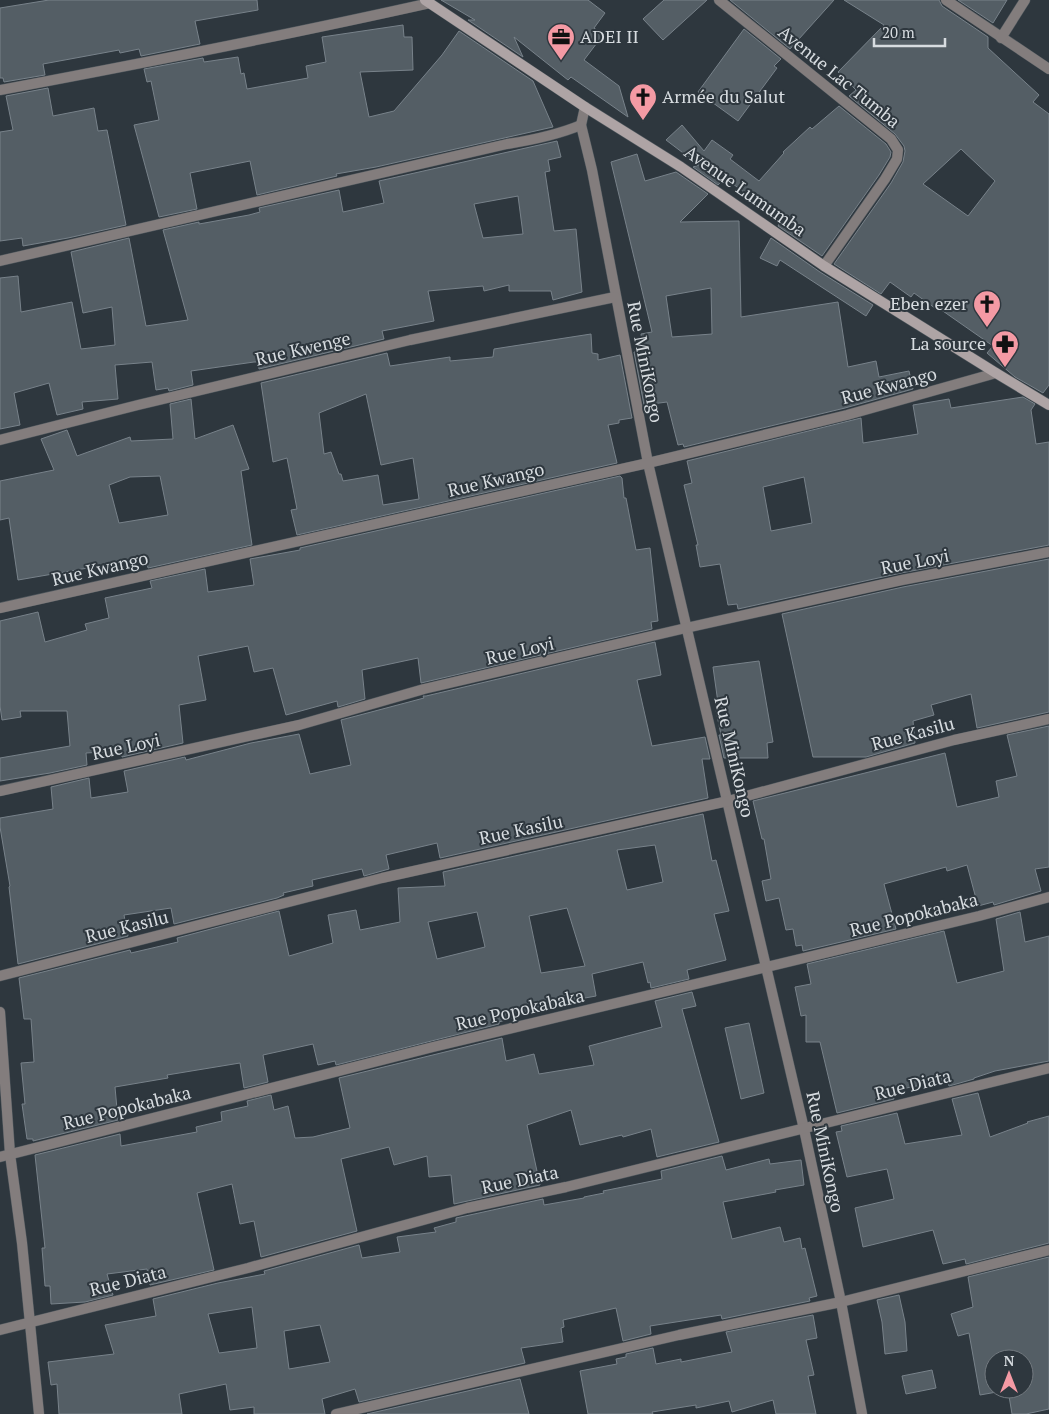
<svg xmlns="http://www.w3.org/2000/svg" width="1049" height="1414" viewBox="0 0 1049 1414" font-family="'PT Serif',serif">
<rect width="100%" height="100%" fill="#2e373e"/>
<g fill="#545e65" stroke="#78828a" fill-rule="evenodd">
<polygon points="49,0 257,0 258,10 195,21 200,44 141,56 139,49 120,53 119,50 43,64 45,75 4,82 3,78 0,78 0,8"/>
<polygon points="441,0 588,0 605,13 594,28 603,35 584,60 619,86 628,117 571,77 568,80 514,37 523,57 468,20 475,20"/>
<polygon points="664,0 707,0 663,40 643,19"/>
<polygon points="730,0 834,0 790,49"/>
<path d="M844 0H939L942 6 988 37V48L1039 95 1033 102 1049 114V385L1043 393 1015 377 987 353 993 346 940 309 939 311 914 293 911 297 890 282 881 294 834 264 891 183 903 162 905 151 904 146 895 134 849 96 856 90 838 72 884 25ZM961 149 995 181 968 216 923 184Z"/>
<polygon points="958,0 1007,0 993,23"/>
<polygon points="403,25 404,37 412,37 413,70 360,72 369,117 394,111 442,55 459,31 533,81 553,127 376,167 336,174 337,176 257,195 250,161 190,173 197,209 159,217 134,125 159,120 151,81 147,82 144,69 203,58 204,62 238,57 241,74 244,73 247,89 308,78 306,66 326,62 322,37"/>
<polygon points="744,29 781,59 774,66 777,68 738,121 698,92"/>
<polygon points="48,88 53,116 94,108 98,131 107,130 126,225 68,238 23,246 22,238 0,241 0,132 13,130 6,96"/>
<polygon points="839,106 886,144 891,152 890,157 879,175 822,256 778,226 781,220 725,178 718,185 693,167 699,165 666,140 682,125 704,151 712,140 733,155 730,159 759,181 784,153 783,152 810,127 812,129"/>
<path d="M557 141 561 157 548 160 550 171 545 172 554 231 576 229 582 292 553 300 551 291H509V285L484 291 483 286 428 291 434 321 382 331 384 339 259 369 258 362H254L191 371 193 385 169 391 168 388 156 390 152 362 115 365 118 399 82 402 83 409 57 415 49 383 14 393 20 425 0 429V278L18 276 21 312 72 302 81 349 115 345 112 307 83 313 71 252 129 238 146 326 188 320 163 230 199 222V224L249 215 260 212 259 208 339 190 343 212 384 203 379 181ZM518 196 523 234 483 238 474 204Z"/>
<path d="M637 154 645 181 676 172 708 194 680 222 739 221 741 317 838 302 848 367 876 361 879 377 909 371 913 389 845 408 684 447 683 444 678 445 667 402 644 405 634 352 643 350 641 334 652 332 611 162ZM711 288 712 334 672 337 666 296Z"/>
<polygon points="771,238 820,272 873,305 866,316 780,260 777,266 760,258"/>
<path d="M591 334 592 353 598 354V360L620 355 632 418 619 420V423L608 425 617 463 297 535 291 510 297 509 287 458 273 462 261 383 387 353 390 366 450 357V361L493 357 494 349ZM366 394 381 465 413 458 419 499 383 505 378 475 343 481 341 474H339L331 452 324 454 319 413Z"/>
<path d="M1023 397 1035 404 1031 410 1036 444 1049 442V545L901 573 738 609 737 604 728 605 720 564 700 567 696 545H698L684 485 692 483 687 461 861 418 863 443 918 434 913 405 949 399 951 408ZM804 477 812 523 771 531 763 487Z"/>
<path d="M191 399 195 439 233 425 249 469 241 471 252 545 148 568 146 558 18 580 9 518 0 520V481L54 470 41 439 67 430 77 456 130 437 131 441 173 439 170 404ZM160 476 168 515 119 523 109 485 130 477Z"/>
<polygon points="620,476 622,478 624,498 626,498 636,550 650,548 658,621 651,622 652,629 421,683 418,658 362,670 365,699 338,707 337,701 286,715 273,668 254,672 248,646 198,656 206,700 179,705 183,743 122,757 121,751 86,753 87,765 50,773 0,781 0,758 70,746 67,711 20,711 21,717 2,720 0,706 0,621 38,612 45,642 87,630 85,624 109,618 105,598 152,588 150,581 205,569 208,592 254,585 250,559 300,550 300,548"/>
<polygon points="1049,559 1049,712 977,728 971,694 931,705 934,715 913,721 915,743 866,757 813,757 782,614 903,587"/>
<polygon points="655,642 661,675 637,680 652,746 705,737 710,759 702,759 708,798 440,858 437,843 386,855 389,869 364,876 362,869 312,880 313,886 283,893 284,895 277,898 174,924 171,908 124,915 128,936 18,964 9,887 10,886 0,827 0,818 53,809 51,787 89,778 91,798 128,792 124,771 185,757 186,760 251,743 299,734 310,774 351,765 341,720 424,698 423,696 426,696"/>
<polygon points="759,661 773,742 767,743 768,758 724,758 719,735 721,735 716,710 719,710 713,667"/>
<polygon points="1049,726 1049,867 1035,869 1041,891 994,905 993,902 978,906 967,865 947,871 946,867 884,884 896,929 803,951 802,945 796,946 793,929 786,930 779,898 766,901 762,881 771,879 764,839 762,839 753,801 945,753 957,807 999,797 996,781 1017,776 1007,735"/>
<path d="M703 814 712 861 716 860 729 911 714 914 726 960 687 970 689 979 651 988 650 982 648 983 643 962 592 974 596 996 563 1002 499 1022V1024L336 1065 335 1061 318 1065 313 1044 263 1055 268 1082 244 1088 240 1063 167 1075 168 1078 115 1087 118 1120 33 1141V1139H27L22 1104H25L21 1063 34 1062 31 1019H24L19 978 130 950 131 953 178 942 177 938 279 911 289 956 333 943 328 915 356 910 360 930 400 922 398 888 445 886 443 872ZM655 845 663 882 627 890 617 850ZM567 908 585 966 541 973 529 916ZM477 912 485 947 437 959 428 922Z"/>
<polygon points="1020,912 1025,942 1049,936 1049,1061 995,1071 974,1078 974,1079 949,1086 947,1080 891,1091 894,1099 837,1113 820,1042 806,1042 806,1015 801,1016 795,987 811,984 807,964 944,931 957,983 1004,971 996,919"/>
<polygon points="692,992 696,1006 682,1009 719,1142 657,1157 651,1129 623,1137 622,1135 580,1145 571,1110 527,1125 540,1185 454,1204 451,1175 429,1177 427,1156 394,1165 389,1147 341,1159 357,1231 261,1257 254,1221 240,1224 232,1184 197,1193 214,1270 150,1285 147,1269 107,1274 113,1295 85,1302 51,1304 50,1286 45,1286 42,1248 45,1248 35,1155 120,1134 121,1146 197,1132 196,1127 222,1121 221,1112 248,1106 247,1101 271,1095 274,1110 288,1106 295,1138 313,1137 350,1128 339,1078 502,1038 506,1061 534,1054 539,1074 594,1065 589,1046 662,1027 655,1001"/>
<polygon points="749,1023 764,1093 741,1099 725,1028"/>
<polygon points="978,1093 990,1137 1028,1123 1027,1122 1049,1116 1049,1243 966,1264 965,1259 943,1264 933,1230 863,1247 855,1208 894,1199 887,1169 847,1177 836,1132 842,1131 841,1126 897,1113 905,1144 962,1135 952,1099"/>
<path d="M722 1156 726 1170 769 1159 770 1164 801 1160 804 1185 775 1190 776 1192 723 1202 732 1239 780 1227 784 1242 800 1238 802 1249 805 1248 817 1296 809 1298 810 1301 722 1319 721 1315 650 1326 651 1334 623 1341 616 1308 563 1320 564 1327 561 1328 563 1342 521 1348 525 1363 359 1402 355 1389 322 1399 325 1414H254V1407L230 1410 226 1384 179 1394 182 1414H59L57 1384 51 1385 48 1362 114 1354 105 1325 156 1316 153 1299 218 1283 265 1274 264 1271 359 1245 362 1258 400 1252 397 1237 436 1232 434 1228 456 1222V1218L543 1199 544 1205 584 1198V1197L604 1193 603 1191 662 1179 661 1171ZM252 1307 257 1348 219 1353 208 1314ZM320 1325 330 1362 289 1369 284 1331Z"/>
<path d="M1049 1257V1409L1026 1414H1012L1008 1390 980 1395 969 1333 958 1336 951 1314 973 1307 968 1277ZM994 1359H1024V1389H994Z"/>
<polygon points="899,1295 905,1322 907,1351 885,1354 882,1322 877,1300"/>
<polygon points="813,1315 817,1338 806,1340 814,1375 808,1376 816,1414 776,1414 773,1400 732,1412 729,1401 696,1408 696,1405 652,1412 653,1414 588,1414 580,1371 617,1364 616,1359 626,1357 626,1354 653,1348 656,1364 681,1359 681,1362 732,1352 726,1332"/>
<polygon points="932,1370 936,1388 906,1394 902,1376"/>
<polygon points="520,1379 529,1414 367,1414"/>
</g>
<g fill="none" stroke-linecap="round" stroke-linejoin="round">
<g stroke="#4c555b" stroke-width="11">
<g id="street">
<polyline points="719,0 891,139 898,150 897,159 885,179 824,266"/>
<polyline points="946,0 1049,69"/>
<polyline points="1001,38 1025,0"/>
<path d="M0 90C144 63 287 35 430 3"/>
<polyline points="585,107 581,125 592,170 648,463 804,1129 841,1302 862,1414"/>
<path d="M0 261 507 144C533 140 557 135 581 125"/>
<polyline points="0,440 138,405 410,340 615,297"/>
<polyline points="0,608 648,463 847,415 996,373"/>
<polyline points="0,791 299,725 424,689 686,628 902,580 1049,552"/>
<polyline points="0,976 382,878 728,801 954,740 1049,719"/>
<polyline points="0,1012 10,1154 22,1243 39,1414"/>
<polyline points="0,1157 433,1047 979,916 1049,897"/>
<polyline points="0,1330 248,1268 467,1208 566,1187 1049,1068"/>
<polyline points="336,1414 679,1335 841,1302 1049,1250"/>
</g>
</g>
<g stroke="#4c555b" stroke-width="11">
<polyline id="secondary" points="425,0 585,107 681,167 824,266 996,373 1049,405"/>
</g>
<use href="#street" stroke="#837d7d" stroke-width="10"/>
<use href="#secondary" stroke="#aea4a5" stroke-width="10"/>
</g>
<defs>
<g id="office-pin" transform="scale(1.4375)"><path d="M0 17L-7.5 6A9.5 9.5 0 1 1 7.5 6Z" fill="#f49aa4" stroke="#2e373e"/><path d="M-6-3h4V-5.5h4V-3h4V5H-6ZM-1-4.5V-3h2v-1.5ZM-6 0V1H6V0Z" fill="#111"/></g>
<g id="church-pin" transform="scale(1.4375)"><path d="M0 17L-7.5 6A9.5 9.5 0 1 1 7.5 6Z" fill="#f49aa4" stroke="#2e373e"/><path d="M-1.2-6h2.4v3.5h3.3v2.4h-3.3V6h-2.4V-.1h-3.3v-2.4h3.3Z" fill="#111"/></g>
<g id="pharmacy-pin" transform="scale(1.4375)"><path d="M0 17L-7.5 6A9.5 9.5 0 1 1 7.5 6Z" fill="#f49aa4" stroke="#2e373e"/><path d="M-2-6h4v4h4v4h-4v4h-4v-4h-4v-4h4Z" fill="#111"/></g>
</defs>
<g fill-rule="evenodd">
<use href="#office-pin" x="561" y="37"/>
<use href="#church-pin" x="643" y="97"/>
<use href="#church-pin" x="987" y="304"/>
<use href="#pharmacy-pin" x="1005" y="344"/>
</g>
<g text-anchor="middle" stroke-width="4" stroke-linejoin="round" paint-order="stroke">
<g font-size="18" fill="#d7dce0" stroke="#2e373e" text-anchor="start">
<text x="580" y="43">ADEI II</text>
<text x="662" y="103">Armée du Salut</text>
<text x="968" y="310" text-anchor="end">Eben ezer</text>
<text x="986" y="350" text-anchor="end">La source</text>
</g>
<g font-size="18" fill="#d7dce0" stroke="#2e373e">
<text transform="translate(839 77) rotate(39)" y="6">Avenue Lac Tumba</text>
<text transform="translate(745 191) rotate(35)" y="6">Avenue Lumumba</text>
<text transform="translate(303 349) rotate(-13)" y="6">Rue Kwenge</text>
<text transform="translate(645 362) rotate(79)" y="6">Rue MiniKongo</text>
<text transform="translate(889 386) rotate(-15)" y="6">Rue Kwango</text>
<text transform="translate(496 480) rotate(-13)" y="6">Rue Kwango</text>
<text transform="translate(915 562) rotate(-11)" y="6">Rue Loyi</text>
<text transform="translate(100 569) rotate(-13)" y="6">Rue Kwango</text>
<text transform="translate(520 651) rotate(-13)" y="6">Rue Loyi</text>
<text transform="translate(913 734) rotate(-15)" y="6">Rue Kasilu</text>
<text transform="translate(126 747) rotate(-12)" y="6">Rue Loyi</text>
<text transform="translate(734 757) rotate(77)" y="6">Rue MiniKongo</text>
<text transform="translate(521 830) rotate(-12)" y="6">Rue Kasilu</text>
<text transform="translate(914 915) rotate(-14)" y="6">Rue Popokabaka</text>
<text transform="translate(127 927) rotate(-14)" y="6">Rue Kasilu</text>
<text transform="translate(520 1010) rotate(-13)" y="6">Rue Popokabaka</text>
<text transform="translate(913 1085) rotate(-14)" y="6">Rue Diata</text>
<text transform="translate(127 1108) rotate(-14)" y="6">Rue Popokabaka</text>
<text transform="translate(825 1152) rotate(78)" y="6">Rue MiniKongo</text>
<text transform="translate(520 1180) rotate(-12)" y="6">Rue Diata</text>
<text transform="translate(128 1281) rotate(-14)" y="6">Rue Diata</text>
</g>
</g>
<g transform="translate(1009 1374)"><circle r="24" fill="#2e373e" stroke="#72797f"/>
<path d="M0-4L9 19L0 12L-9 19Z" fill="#f49aa4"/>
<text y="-8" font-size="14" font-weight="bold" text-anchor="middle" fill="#d7dce0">N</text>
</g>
<path d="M874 38v8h71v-8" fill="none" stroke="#d7dce0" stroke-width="2.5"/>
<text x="882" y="38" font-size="15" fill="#d7dce0" stroke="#2e373e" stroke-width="4" paint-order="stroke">20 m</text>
</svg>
